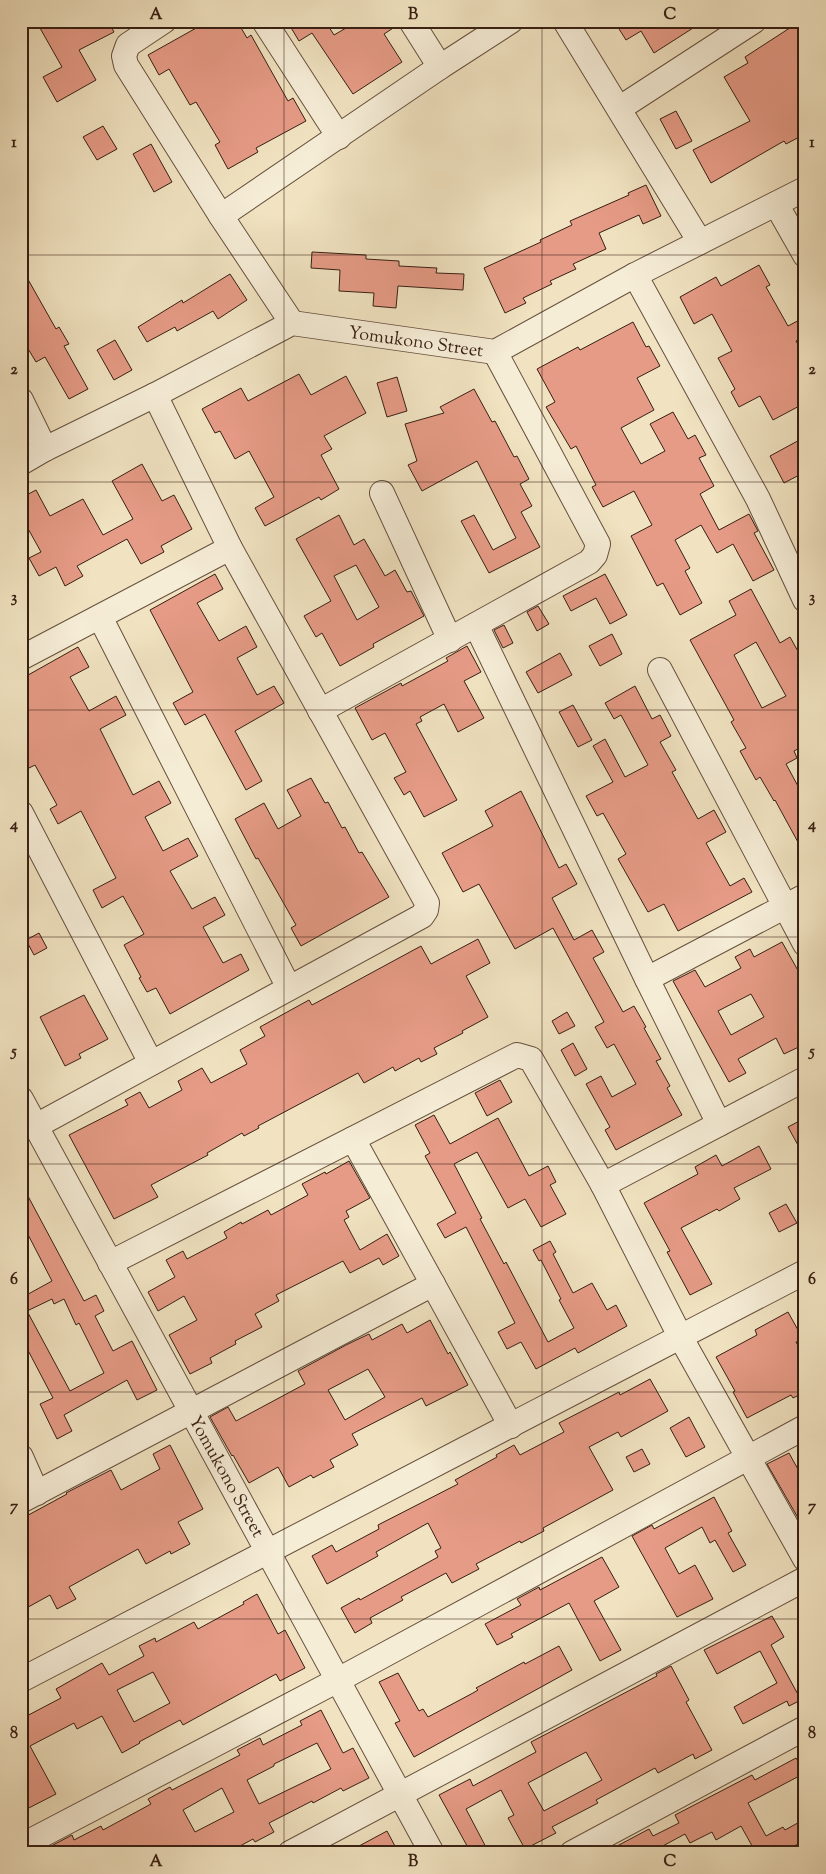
<svg xmlns="http://www.w3.org/2000/svg" width="826" height="1874" viewBox="0 0 826 1874" font-family="'Sorts Mill Goudy',serif">
<rect width="100%" height="100%" fill="#f1e3c1"/>
<filter id="stains"><feTurbulence type="fractalNoise" baseFrequency=".004" numOctaves="4"/><feColorMatrix values="0 0 0 0 .2 0 0 0 0 .09 0 0 0 0 .02 0 0 0 .5 -.17"/></filter>
<radialGradient id="worn" r=".72"><stop offset=".6" stop-color="#630" stop-opacity="0"/><stop offset="1" stop-color="#630" stop-opacity=".3"/></radialGradient>
<g fill="#e69b86" stroke="#371f13" fill-rule="evenodd">
<polygon points="36,21 108,21 114,32 79,50 96,80 57,102 43,77 62,67"/>
<polygon points="205,21 237,21 247,38 251,35 288,101 293,98 306,121 256,148 258,152 228,169 215,145 220,142 196,102 190,105 169,69 159,75 148,55 198,27 197,26"/>
<polygon points="287,21 331,21 327,24 334,35 358,21 397,21 398,25 384,34 402,62 353,94 312,33 299,41"/>
<polygon points="614,21 704,21 654,53 641,31 626,40"/>
<polygon points="799,22 805,31 805,134 786,144 784,141 711,183 693,150 750,121 724,77 748,63 745,57"/>
<polygon points="676,111 692,141 676,149 660,119"/>
<polygon points="103,126 117,149 97,160 83,137"/>
<polygon points="151,144 172,182 154,192 133,154"/>
<polygon points="646,185 661,216 643,224 639,215 599,233 606,249 573,264 576,269 550,281 552,284 523,298 526,303 505,313 484,268 541,242 540,240 572,225 570,221 629,195 628,193"/>
<polygon points="312,252 366,255 366,259 399,261 399,266 437,268 436,273 464,274 463,290 398,286 396,308 373,306 374,293 339,291 340,270 311,268"/>
<polygon points="759,265 770,285 766,287 788,326 805,317 805,336 796,341 805,357 805,403 773,420 760,396 739,407 731,392 735,389 718,358 732,351 712,314 694,324 680,297 716,277 721,286"/>
<polygon points="21,267 56,329 59,327 69,344 64,346 88,389 69,399 45,357 36,362 21,337"/>
<polygon points="230,274 247,300 218,319 213,311 177,331 175,327 147,342 138,327 182,300 183,303"/>
<polygon points="633,322 646,347 649,346 660,366 637,378 654,410 621,428 641,464 665,451 650,424 673,412 688,439 695,435 706,455 699,458 714,486 700,494 719,530 749,514 758,531 754,533 774,570 753,581 733,544 717,553 701,525 675,540 690,568 685,571 702,603 680,615 663,583 657,586 631,536 652,525 634,491 603,507 592,487 596,485 576,446 571,449 546,407 555,402 537,369 578,347 580,350"/>
<polygon points="115,340 132,370 114,380 97,350"/>
<polygon points="299,374 311,395 346,376 366,413 324,436 332,449 321,455 339,489 321,500 319,497 265,526 255,508 274,497 249,451 235,459 220,431 215,433 202,409 241,388 248,401"/>
<polygon points="397,377 407,411 387,417 377,383"/>
<polygon points="474,389 492,422 495,421 514,457 517,456 529,479 520,484 532,506 521,512 540,547 489,573 461,521 474,515 493,550 516,538 477,461 422,491 408,465 417,461 405,424 444,413 440,407"/>
<polygon points="805,437 805,472 784,483 770,456"/>
<polygon points="142,464 162,501 174,495 192,529 161,546 164,552 141,564 127,539 77,566 83,576 65,586 56,567 39,576 29,558 41,552 21,516 21,498 36,490 50,516 83,499 103,535 133,519 112,481"/>
<path d="M339 515 354 545 364 539 385 576 395 570 407 592 411 591 424 616 373 644 374 647 340 666 322 633 316 637 304 616 331 601 296 539ZM356 565 379 607 357 620 334 576Z"/>
<polygon points="215,574 223,589 197,603 219,641 246,626 257,647 237,658 257,695 274,686 284,703 235,731 262,781 246,790 205,714 185,725 173,703 193,692 150,610"/>
<polygon points="605,574 627,615 610,624 596,598 571,611 563,596"/>
<path d="M751 589 780 643 790 637 805 664V745L794 751 797 758 786 764 805 799V855L775 800 774 801 760 777 756 780 740 751 746 748 731 722 734 720 690 640 736 615 729 601ZM756 642 786 696 762 708 734 655Z"/>
<polygon points="538,606 549,624 537,631 527,612"/>
<polygon points="504,625 513,643 503,648 494,630"/>
<polygon points="612,634 622,654 600,666 589,646"/>
<polygon points="467,646 481,672 464,681 484,718 458,732 444,704 420,717 422,721 416,724 457,800 424,817 410,791 404,795 394,778 406,772 385,733 372,740 355,708 401,683 402,686 448,661 446,658"/>
<polygon points="78,647 89,667 70,677 89,711 116,696 126,715 100,729 133,795 159,781 171,803 145,817 163,851 188,838 198,856 170,871 192,909 215,897 225,915 203,927 223,963 241,954 249,970 170,1014 156,988 147,992 139,978 141,977 124,945 144,934 123,896 102,908 93,890 116,878 81,811 58,824 50,809 57,805 35,765 29,768 21,754 21,679"/>
<polygon points="560,653 572,675 538,693 526,672"/>
<polygon points="635,686 652,719 660,715 671,736 660,742 676,770 672,772 698,819 714,810 726,832 706,843 730,886 744,878 752,892 678,931 664,904 648,912 618,859 626,854 603,813 597,816 586,796 613,782 593,746 605,739 625,777 648,765 621,715 614,719 605,703"/>
<polygon points="573,705 592,740 578,747 559,712"/>
<polygon points="311,778 325,803 328,802 342,828 345,827 359,853 362,852 389,897 301,946 291,928 296,925 258,858 256,859 235,819 264,803 278,829 301,816 287,790"/>
<polygon points="521,791 559,868 566,864 577,884 552,898 574,940 592,930 604,952 593,958 623,1012 634,1006 646,1027 644,1028 661,1059 656,1061 670,1086 667,1088 682,1115 616,1150 605,1130 610,1127 586,1084 601,1076 612,1097 636,1084 614,1044 607,1048 595,1027 604,1022 553,928 515,949 479,884 463,892 442,853 493,826 485,811"/>
<polygon points="39,933 47,948 34,955 26,940"/>
<polygon points="478,939 490,963 466,976 488,1017 462,1031 463,1033 434,1048 437,1054 421,1062 419,1058 395,1071 393,1067 364,1083 358,1073 258,1126 259,1128 244,1136 242,1133 207,1153 208,1155 151,1185 158,1197 114,1219 69,1135 128,1105 125,1100 140,1092 149,1108 182,1090 178,1081 202,1068 211,1083 247,1064 240,1050 265,1036 260,1027 309,1000 312,1005 338,991 421,946 431,964"/>
<path d="M782 942 805 983V1044L784 1054 776 1038 738 1059 746 1073 729 1082 673 981 695 970 705 987 741 968 735 957 750 949 754 957ZM751 994 764 1017 731 1035 718 1011Z"/>
<polygon points="84,995 108,1039 79,1054 81,1058 65,1066 40,1017"/>
<polygon points="567,1012 575,1026 559,1034 552,1021"/>
<polygon points="573,1043 587,1069 575,1076 561,1050"/>
<polygon points="500,1080 512,1102 487,1116 475,1093"/>
<polygon points="434,1115 450,1144 498,1118 529,1176 548,1166 556,1182 550,1185 566,1214 541,1227 525,1199 508,1208 477,1152 454,1164 482,1218 480,1219 504,1264 506,1262 548,1342 574,1328 559,1300 561,1299 541,1260 539,1261 533,1250 550,1241 556,1252 553,1254 573,1293 592,1283 607,1310 616,1305 627,1326 578,1353 575,1348 536,1369 521,1342 507,1349 498,1332 515,1323 466,1227 445,1238 437,1224 456,1213 425,1156 430,1153 415,1125"/>
<polygon points="805,1118 805,1158 788,1127"/>
<polygon points="759,1146 771,1169 734,1188 740,1199 719,1211 717,1209 681,1228 712,1284 690,1295 667,1252 670,1251 644,1203 698,1174 695,1167 716,1155 722,1166"/>
<polygon points="349,1161 370,1198 346,1211 349,1217 344,1220 360,1250 387,1234 399,1256 383,1265 379,1258 350,1273 343,1261 276,1295 279,1301 255,1314 262,1327 235,1341 236,1344 210,1358 212,1363 190,1374 169,1335 197,1320 184,1296 158,1311 148,1292 175,1277 166,1260 183,1251 187,1259 227,1238 224,1232 241,1222 242,1224 268,1210 271,1215 308,1195 302,1184 325,1172 326,1174"/>
<path d="M21 1183 84 1301 96 1295 104 1311 95 1316 113 1351 132 1341 157 1390 137 1400 127 1380 64 1415 72 1431 57 1439 40 1404 53 1398 21 1337V1298L52 1281 21 1221ZM52 1299 54 1304 64 1299 76 1325 79 1323 104 1373 70 1391 27 1311Z"/>
<polygon points="786,1204 797,1223 779,1232 769,1213"/>
<polygon points="788,1312 803,1339 796,1342 805,1358 805,1392 793,1398 791,1395 747,1418 733,1392 735,1391 716,1357 757,1335 755,1330"/>
<path d="M430 1320 448 1354 450 1352 468 1385 426 1406 422 1398 352 1434 358 1445 330 1460 334 1467 313 1478 311 1475 289 1487 278 1467 249 1483 233 1455 232 1456 210 1417 228 1407 236 1421 305 1384 298 1371 346 1345 369 1334 372 1340 402 1324 407 1333ZM368 1369 385 1397 345 1420 328 1390Z"/>
<polygon points="650,1379 668,1411 621,1437 618,1432 589,1447 613,1490 543,1528 544,1531 521,1543 520,1541 476,1564 479,1569 452,1583 446,1573 401,1597 403,1600 370,1618 372,1623 355,1633 341,1608 359,1598 360,1600 438,1557 435,1551 441,1548 428,1523 376,1552 378,1556 327,1584 312,1556 332,1545 336,1552 379,1529 378,1525 458,1484 455,1480 497,1457 496,1455 514,1445 520,1455 564,1432 559,1423 619,1392 620,1395"/>
<polygon points="689,1417 705,1447 686,1457 670,1428"/>
<polygon points="170,1445 203,1509 178,1522 190,1544 171,1554 170,1551 146,1564 138,1549 69,1587 76,1599 57,1609 50,1595 21,1611 21,1519 67,1494 66,1493 111,1470 121,1490 160,1469 153,1454"/>
<polygon points="642,1449 650,1464 634,1472 626,1457"/>
<polygon points="789,1453 805,1482 805,1530 767,1464"/>
<polygon points="714,1497 732,1531 728,1533 746,1565 733,1572 715,1540 710,1543 702,1527 665,1548 679,1574 695,1565 713,1599 677,1617 632,1536 652,1525 654,1529"/>
<polygon points="602,1557 619,1587 594,1601 621,1650 600,1661 569,1603 511,1634 513,1637 497,1645 485,1624 521,1605 517,1599 539,1587 540,1590"/>
<path d="M257 1594 278 1634 285 1630 305 1668 280 1681 276 1674 183 1725 180 1720 139 1742 140 1743 122 1753 102 1716 77 1729 74 1723 30 1746 56 1794 21 1812V1719L61 1698 56 1689 86 1672 102 1663 109 1675 144 1656 139 1646 155 1638 156 1642 194 1622 198 1629 244 1604 243 1602ZM153 1672 170 1703 134 1722 117 1690Z"/>
<polygon points="772,1616 784,1637 771,1645 801,1700 789,1706 787,1701 743,1724 734,1707 777,1683 760,1651 717,1674 704,1650"/>
<polygon points="559,1646 572,1670 414,1757 395,1723 400,1721 379,1682 398,1673 419,1711 423,1709 428,1717 473,1693 478,1690 476,1688 524,1662 525,1664"/>
<path d="M671 1666 689 1700 686 1702 712 1750 695 1759 693 1754 658 1773 655 1768 596 1800 598 1803 552 1827 556 1833 525 1849 508 1818 514 1815 501 1790 466 1809 489 1853H471L439 1795 470 1779 473 1786 536 1752 531 1742 657 1676 656 1674ZM586 1752 602 1780 544 1811 528 1783Z"/>
<path d="M321 1710 343 1753 353 1748 369 1778 343 1791 341 1788 313 1803 312 1801 269 1823 274 1832 255 1842 253 1839 227 1853H38L72 1835 74 1840 101 1826 103 1830 151 1804 148 1799 170 1787 172 1790 240 1755 237 1750 260 1738 263 1745 302 1725 300 1721ZM317 1743 331 1769 259 1804 247 1780 274 1766V1764ZM222 1788 234 1812 195 1832 183 1810Z"/>
<polygon points="796,1758 805,1773 748,1803 766,1836 783,1827 785,1830 805,1819 805,1840 782,1853 756,1853 741,1826 716,1840 712,1832 690,1843 685,1834 659,1848 662,1853 604,1853 649,1829 653,1836 679,1823 675,1815 752,1775 755,1780"/>
<polygon points="387,1831 396,1848 387,1853 346,1853"/>
</g>
<g fill="none" stroke-linecap="round" stroke-linejoin="round">
<g stroke="#66503e" stroke-width="26">
<g id="minor">
<polyline points="164,21 128,45 124,56 126,65 221,216 292,323"/>
<polyline points="264,21 339,137"/>
<polyline points="411,21 440,67"/>
<polyline points="565,21 700,242"/>
<polyline points="620,108 754,21"/>
<polyline points="776,204 805,255"/>
<polyline points="221,216 440,67 511,21"/>
<polyline points="635,275 758,499 805,600"/>
<polyline points="21,400 45,449"/>
<polyline points="21,463 45,449 155,395 292,323 495,352 635,275 805,189"/>
<polyline points="382,493 450,640"/>
<polyline points="100,617 289,988"/>
<polyline points="476,625 647,979 719,1124"/>
<polyline points="21,658 230,548"/>
<polyline points="660,670 805,944"/>
<polyline points="320,711 589,562 595,555 598,544 495,352"/>
<polyline points="21,813 151,1063"/>
<polyline points="647,979 805,896"/>
<polyline points="21,1099 432,1853"/>
<polyline points="36,1126 422,916 426,910 427,903 230,548 155,395"/>
<polyline points="353,1139 511,1426"/>
<polyline points="603,1185 681,1338 805,1559"/>
<polyline points="110,1263 517,1055 531,1059 603,1185 805,1079"/>
<polyline points="21,1457 37,1493"/>
<polyline points="21,1501 433,1284"/>
<polyline points="21,1680 805,1272"/>
<polyline points="21,1846 338,1680 805,1427"/>
<polyline points="290,1853 805,1579"/>
<polyline points="572,1853 805,1728"/>
</g>
</g>
<use href="#minor" stroke="#f6edd7" stroke-width="24"/>
</g>
<path fill="none" stroke="#371f13" stroke-width="1" stroke-opacity="0.55" d="M284 21V1853M542 21V1853M21 255H805M21 482H805M21 710H805M21 937H805M21 1164H805M21 1392H805M21 1619H805"/>
<g text-anchor="middle" stroke-width="4.5" stroke-linejoin="round" paint-order="stroke">
<g font-size="18" fill="#371f13" stroke="#f6edd7">
<text transform="translate(416 341) rotate(8)" y="6">Yomukono Street</text>
<text transform="translate(227 1476) rotate(61)" y="6">Yomukono Street</text>
</g>
</g>
<rect width="826" height="1874" fill="none" stroke="#f1e3c1" stroke-width="55"/>
<rect x="28" y="28" width="770" height="1818" fill="none" stroke="#371f13" stroke-width="2"/>
<g font-size="16" text-anchor="middle" font-weight="bold" fill="#371f13">
<text x="156" y="19">A</text>
<text x="413" y="19">B</text>
<text x="670" y="19">C</text>
<text x="14" y="147">1</text>
<text x="812" y="147">1</text>
<text x="14" y="374">2</text>
<text x="812" y="374">2</text>
<text x="14" y="602">3</text>
<text x="812" y="602">3</text>
<text x="14" y="829">4</text>
<text x="812" y="829">4</text>
<text x="14" y="1056">5</text>
<text x="812" y="1056">5</text>
<text x="14" y="1284">6</text>
<text x="812" y="1284">6</text>
<text x="14" y="1511">7</text>
<text x="812" y="1511">7</text>
<text x="14" y="1738">8</text>
<text x="812" y="1738">8</text>
<text x="156" y="1866">A</text>
<text x="413" y="1866">B</text>
<text x="670" y="1866">C</text>
</g>
<rect width="100%" height="100%" filter="url(#stains)"/>
<rect width="100%" height="100%" fill="url(#worn)"/>
</svg>
